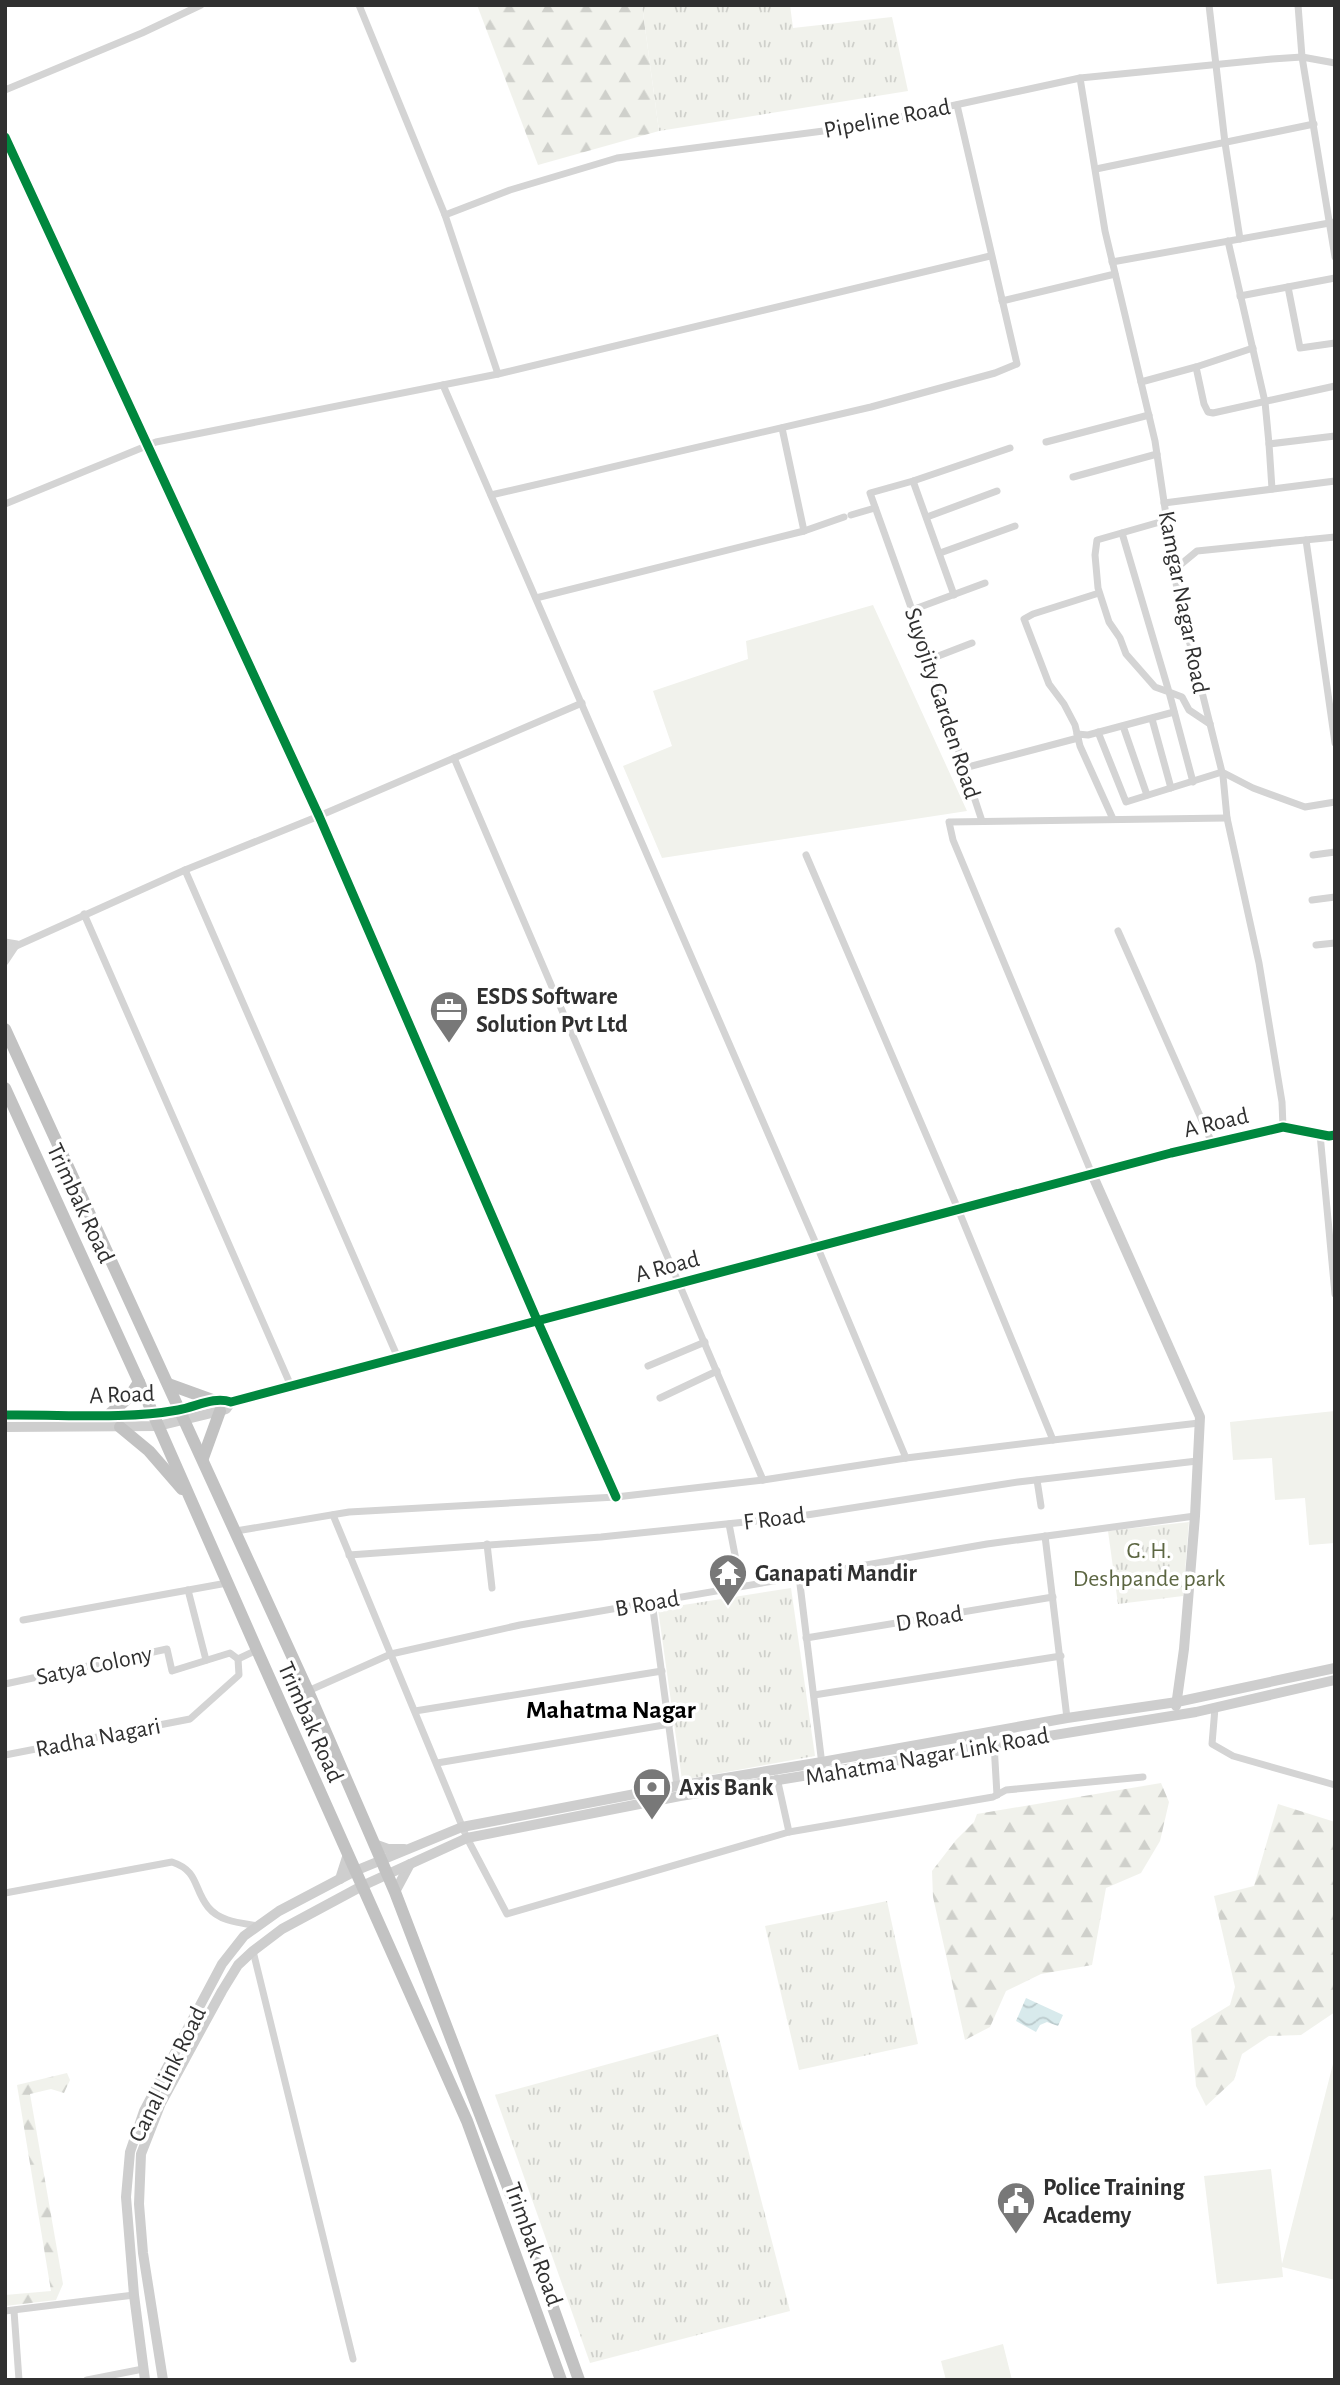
<svg xmlns="http://www.w3.org/2000/svg" width="1340" height="2385" viewBox="0 0 1340 2385" font-family="'Alegreya Sans',sans-serif">
<defs>
<pattern id="forest-firs" width="22" height="20" patternUnits="userSpaceOnUse" patternTransform="scale(1.75)"><rect width="22" height="20" fill="#f1f2ec"/><path d="M5 1l3.5 6h-7zM16 11l3.5 6h-7z" fill="#cfd0cb"/></pattern>
<pattern id="park-tufts" width="24" height="20" patternUnits="userSpaceOnUse" patternTransform="scale(1.75)"><rect width="24" height="20" fill="#f1f2ec"/><path d="M3 7l-1-3M5 7V3M7 7l1-3M15 17l-1-3M17 17v-4M19 17l1-3" fill="none" stroke="#cfd0cb"/></pattern>
<pattern id="water-waves" width="16" height="10" patternUnits="userSpaceOnUse" patternTransform="scale(1.75)"><rect width="16" height="10" fill="#d8eaec"/><path d="M0 5q4-4 8 0t8 0" fill="none" stroke="#bac9cb"/></pattern>
</defs>
<rect width="100%" height="100%" fill="#fff"/>
<g fill="#f1f2ec">
<polygon points="873,605 967,811 662,858 623,766 672,746 653,691 748,659 746,641"/>
<polygon points="1335,1411 1335,1543 1309,1545 1305,1498 1275,1500 1272,1458 1233,1460 1230,1422"/>
<polygon points="1335,2056 1335,2280 1282,2267 1283,2277 1217,2284 1204,2176 1271,2169 1282,2264"/>
<polygon points="1003,2344 1012,2380 946,2380 941,2361"/>
</g>
<g fill="url(#forest-firs)">
<polygon points="477,5 642,5 659,131 538,165"/>
<polygon points="1161,1783 1169,1802 1160,1841 1141,1873 1106,1888 1092,1965 1041,1974 1006,1991 990,2027 965,2040 933,1897 932,1871 956,1840 974,1822 977,1814"/>
<polygon points="1278,1804 1335,1822 1335,2012 1301,2035 1269,2036 1242,2054 1234,2080 1206,2106 1196,2086 1191,2029 1230,2005 1235,1987 1214,1896 1254,1886"/>
<polygon points="67,2073 70,2080 64,2093 51,2089 30,2094 63,2284 56,2300 5,2306 5,2295 51,2291 17,2085"/>
</g>
<g fill="url(#park-tufts)">
<polygon points="642,5 790,5 793,28 892,17 908,91 659,131"/>
<polygon points="1189,1522 1183,1596 1118,1604 1108,1531"/>
<polygon points="791,1588 815,1756 682,1780 658,1609"/>
<polygon points="887,1901 918,2044 799,2070 765,1926"/>
<polygon points="718,2034 790,2311 590,2363 495,2095"/>
</g>
<polygon fill="url(#water-waves)" points="1026,1998 1063,2015 1058,2026 1047,2022 1040,2025 1036,2032 1016,2021"/>
<g fill="none" stroke-linecap="round" stroke-linejoin="round">
<g stroke="#d4d4d4" stroke-width="7">
<polyline points="359,5 445,215 498,374"/>
<polyline points="1209,5 1225,143 1240,239"/>
<polyline points="1298,5 1302,57 1335,257"/>
<polyline points="1080,78 1105,231 1155,441 1178,596 1223,776 1227,818 1259,963 1282,1102 1283,1127"/>
<polyline points="5,90 142,33 201,5"/>
<polyline points="5,137 319,816 537,1320 616,1497"/>
<polyline points="1096,169 1314,124"/>
<polyline points="445,215 510,190 617,158 854,127 1080,78 1272,59 1302,57 1335,63"/>
<polyline points="1228,241 1265,402 1269,444"/>
<polyline points="1112,262 1335,222"/>
<polyline points="1288,287 1300,348 1335,343"/>
<polyline points="1240,296 1335,278"/>
<polyline points="1002,301 1115,274"/>
<polyline points="1196,367 1204,404 1208,412 1213,413 1335,386"/>
<polyline points="1141,382 1196,367 1253,348"/>
<polyline points="443,385 817,1246 906,1458"/>
<polyline points="782,428 804,531"/>
<polyline points="1046,442 1149,415"/>
<polyline points="1073,477 1157,454"/>
<polyline points="913,481 954,595"/>
<polyline points="1272,489 1269,444 1335,436"/>
<polyline points="491,495 871,407 995,373 1017,364 957,105"/>
<polyline points="1164,503 1335,481"/>
<polyline points="5,504 156,442 498,374 990,256"/>
<polyline points="851,515 875,508"/>
<polyline points="927,517 997,491"/>
<polyline points="1167,520 1097,540 1095,555 1098,588 1109,622 1120,638 1126,654 1155,687 1169,692 1193,782"/>
<polyline points="1122,533 1169,692 1182,697 1189,710 1210,724"/>
<polyline points="1306,540 1335,743"/>
<polyline points="940,553 1015,526"/>
<polyline points="1174,570 1197,551 1335,537"/>
<polyline points="1099,593 1033,614 1024,619 1049,684 1064,704 1075,725 1080,746 1113,819"/>
<polyline points="536,598 804,531 844,517"/>
<polyline points="912,610 985,583"/>
<polyline points="928,660 972,643"/>
<polyline points="1152,719 1171,788"/>
<polyline points="1123,726 1147,795"/>
<polyline points="1098,732 1126,802 1222,772 1253,788 1305,807 1335,802"/>
<polyline points="454,758 763,1480"/>
<polyline points="964,768 1078,738 1077,734 1088,735 1174,712"/>
<polyline points="982,821 912,610 870,493 913,481 1010,448"/>
<polyline points="806,855 958,1209 1053,1440"/>
<polyline points="1313,855 1335,852"/>
<polyline points="185,870 398,1358"/>
<polyline points="1312,900 1335,897"/>
<polyline points="84,914 291,1386"/>
<polyline points="1118,931 1212,1143"/>
<polyline points="5,942 17,944 5,962"/>
<polyline points="1316,945 1335,943"/>
<polyline points="5,951 185,870 319,816 582,703"/>
<polyline points="1320,1134 1335,1294"/>
<polyline points="1092,1174 953,840 949,822 1227,818"/>
<polyline points="648,1366 705,1342"/>
<polyline points="660,1398 717,1371"/>
<polyline points="1037,1480 1041,1506"/>
<polyline points="333,1515 467,1838 507,1914 789,1832 993,1797 1006,1790 1143,1777"/>
<polyline points="729,1524 741,1586"/>
<polyline points="236,1531 349,1512 616,1497 763,1480 906,1458 1053,1440 1199,1423"/>
<polyline points="1045,1536 1067,1718"/>
<polyline points="487,1544 492,1588"/>
<polyline points="349,1555 601,1537 794,1517 1018,1482 1197,1461"/>
<polyline points="799,1576 823,1773"/>
<polyline points="188,1590 206,1660"/>
<polyline points="652,1602 677,1786"/>
<polyline points="23,1620 227,1583"/>
<polyline points="806,1638 1053,1597"/>
<polyline points="5,1684 167,1649 172,1671 230,1653 238,1659 257,1650"/>
<polyline points="308,1691 391,1654 520,1625 987,1544 1195,1516"/>
<polyline points="814,1695 1061,1656"/>
<polyline points="1215,1708 1212,1744 1233,1756 1335,1785"/>
<polyline points="415,1711 662,1671"/>
<polyline points="994,1744 997,1795"/>
<polyline points="5,1755 190,1719 239,1675 238,1659"/>
<polyline points="437,1763 670,1724"/>
<polyline points="777,1778 789,1832"/>
<path d="M5 1893 172 1862C199 1871 193 1888 208 1907 220 1922 241 1923 258 1926"/>
<polyline points="253,1951 353,2359"/>
<polyline points="5,2311 134,2295"/>
<polyline points="14,2311 19,2380"/>
<polyline points="87,2380 143,2369"/>
</g>
<g stroke="#cecece" stroke-width="10">
<polyline points="1092,1174 1200,1417 1195,1516 1184,1649 1176,1706"/>
<path d="M5 1415C62 1414 122 1420 178 1410 196 1407 214 1396 231 1402L1171 1153 1283 1127 1329 1136 1335 1135"/>
<polyline points="5,1427 158,1426 220,1411 226,1409 231,1402"/>
<polyline points="374,1844 388,1849 404,1849"/>
<polyline points="340,1879 348,1854"/>
<polyline points="395,1892 410,1864"/>
<polyline points="145,2380 134,2295 126,2197 130,2152 144,2111 222,1964 244,1936 279,1911 355,1871 462,1827 677,1786 822,1762 1067,1718 1177,1702 1335,1668"/>
<polyline points="163,2380 143,2253 139,2204 141,2154 161,2103 222,1991 238,1965 253,1951 282,1929 362,1886 467,1838 680,1796 1196,1712 1335,1680"/>
</g>
<g stroke="#c2c2c2" stroke-width="12">
<polyline points="5,1029 308,1691 395,1892 540,2271 579,2380"/>
<polyline points="5,1088 139,1382 257,1650 467,2121 561,2380"/>
<polyline points="168,1384 215,1401"/>
<polyline points="110,1414 130,1396 139,1382"/>
<polyline points="120,1427 149,1451 182,1489"/>
<polyline points="203,1458 220,1411"/>
</g>
<g stroke="#fff" stroke-width="13">
<g id="cycleway">
<polyline points="5,137 319,816 537,1320 616,1497"/>
<path d="M5 1415C62 1414 122 1420 178 1410 196 1407 214 1396 231 1402L1171 1153 1283 1127 1329 1136 1335 1135"/>
</g>
</g>
<use href="#cycleway" stroke="#00873e" stroke-width="9"/>
</g>
<defs>
<g id="office-pin" transform="scale(2.0125)"><path d="M0 17L-7.5 6A9.5 9.5 0 1 1 7.5 6Z" fill="#787878" stroke="#fff"/><path d="M-6-3h4V-5.5h4V-3h4V5H-6ZM-1-4.5V-3h2v-1.5ZM-6 0V1H6V0Z" fill="#fff"/></g>
<g id="temple-pin" transform="scale(2.0125)"><path d="M0 17L-7.5 6A9.5 9.5 0 1 1 7.5 6Z" fill="#787878" stroke="#fff"/><path d="M0-6L5-2H3V0L6.5 2.5H4V6H1.5V3h-3V6H-4V2.5H-6.5L-3 0V-2H-5Z" fill="#fff"/></g>
<g id="bank-pin" transform="scale(2.0125)"><path d="M0 17L-7.5 6A9.5 9.5 0 1 1 7.5 6Z" fill="#787878" stroke="#fff"/><path d="M-6-4H6V4H-6ZM0-2.3a2.3 2.3 0 1 0 0 4.6a2.3 2.3 0 1 0 0-4.6Z" fill="#fff"/></g>
<g id="civic-pin" transform="scale(2.0125)"><path d="M0 17L-7.5 6A9.5 9.5 0 1 1 7.5 6Z" fill="#787878" stroke="#fff"/><path d="M-.6-6.5H3V-4.5H.6V-3L4-1V1h2V6H-6V1h2V-1L-.6-3ZM-1.2 2.5V6h2.4V2.5Z" fill="#fff"/></g>
</defs>
<g fill-rule="evenodd">
<use href="#office-pin" x="449" y="1010"/>
<use href="#temple-pin" x="728" y="1573"/>
<use href="#bank-pin" x="652" y="1787"/>
<use href="#civic-pin" x="1016" y="2201"/>
</g>
<g text-anchor="middle" stroke-width="7" stroke-linejoin="round" paint-order="stroke">
<g font-size="24" fill="#303030" stroke="#fff">
<text transform="translate(887 118) rotate(-11)" y="8">Pipeline Road</text>
<text transform="translate(1184 602) rotate(79)" y="8">Kamgar Nagar Road</text>
<text transform="translate(943 703) rotate(72)" y="8">Suyojity Garden Road</text>
<text transform="translate(1216 1122) rotate(-13)" y="8">A Road</text>
<text transform="translate(81 1203) rotate(65)" y="8">Trimbak Road</text>
<text transform="translate(667 1266) rotate(-15)" y="8">A Road</text>
<text transform="translate(122 1394) rotate(-2)" y="8">A Road</text>
<text transform="translate(774 1518) rotate(-7)" y="8">F Road</text>
<text transform="translate(647 1603) rotate(-10)" y="8">B Road</text>
<text transform="translate(929 1618) rotate(-9)" y="8">D Road</text>
<text transform="translate(94 1665) rotate(-12)" y="8">Satya Colony</text>
<text transform="translate(311 1722) rotate(66)" y="8">Trimbak Road</text>
<text transform="translate(98 1737) rotate(-11)" y="8">Radha Nagari</text>
<text transform="translate(927 1756) rotate(-10)" y="8">Mahatma Nagar Link Road</text>
<text transform="translate(167 2074) rotate(-64)" y="8">Canal Link Road</text>
<text transform="translate(534 2244) rotate(70)" y="8">Trimbak Road</text>
</g>
<g font-size="24" font-weight="bold" fill="#303030" stroke="#fff" text-anchor="start">
<text x="476" y="1004">ESDS Software<tspan x="476" dy="28">Solution Pvt Ltd</tspan></text>
<text x="755" y="1581">Ganapati Mandir</text>
<text x="679" y="1795">Axis Bank</text>
<text x="1043" y="2195">Police Training<tspan x="1043" dy="28">Academy</tspan></text>
</g>
<g font-size="24" fill="#5c6642" stroke="#fff">
<text x="1149" y="1558">G. H.<tspan x="1149" dy="28">Deshpande park</tspan></text>
</g>
<g font-size="26" font-weight="bold" fill="#000" stroke="#fff">
<text x="611" y="1718">Mahatma Nagar</text>
</g>
</g>
<rect width="1340" height="2385" fill="none" stroke="#303030" stroke-width="14"/>
</svg>
